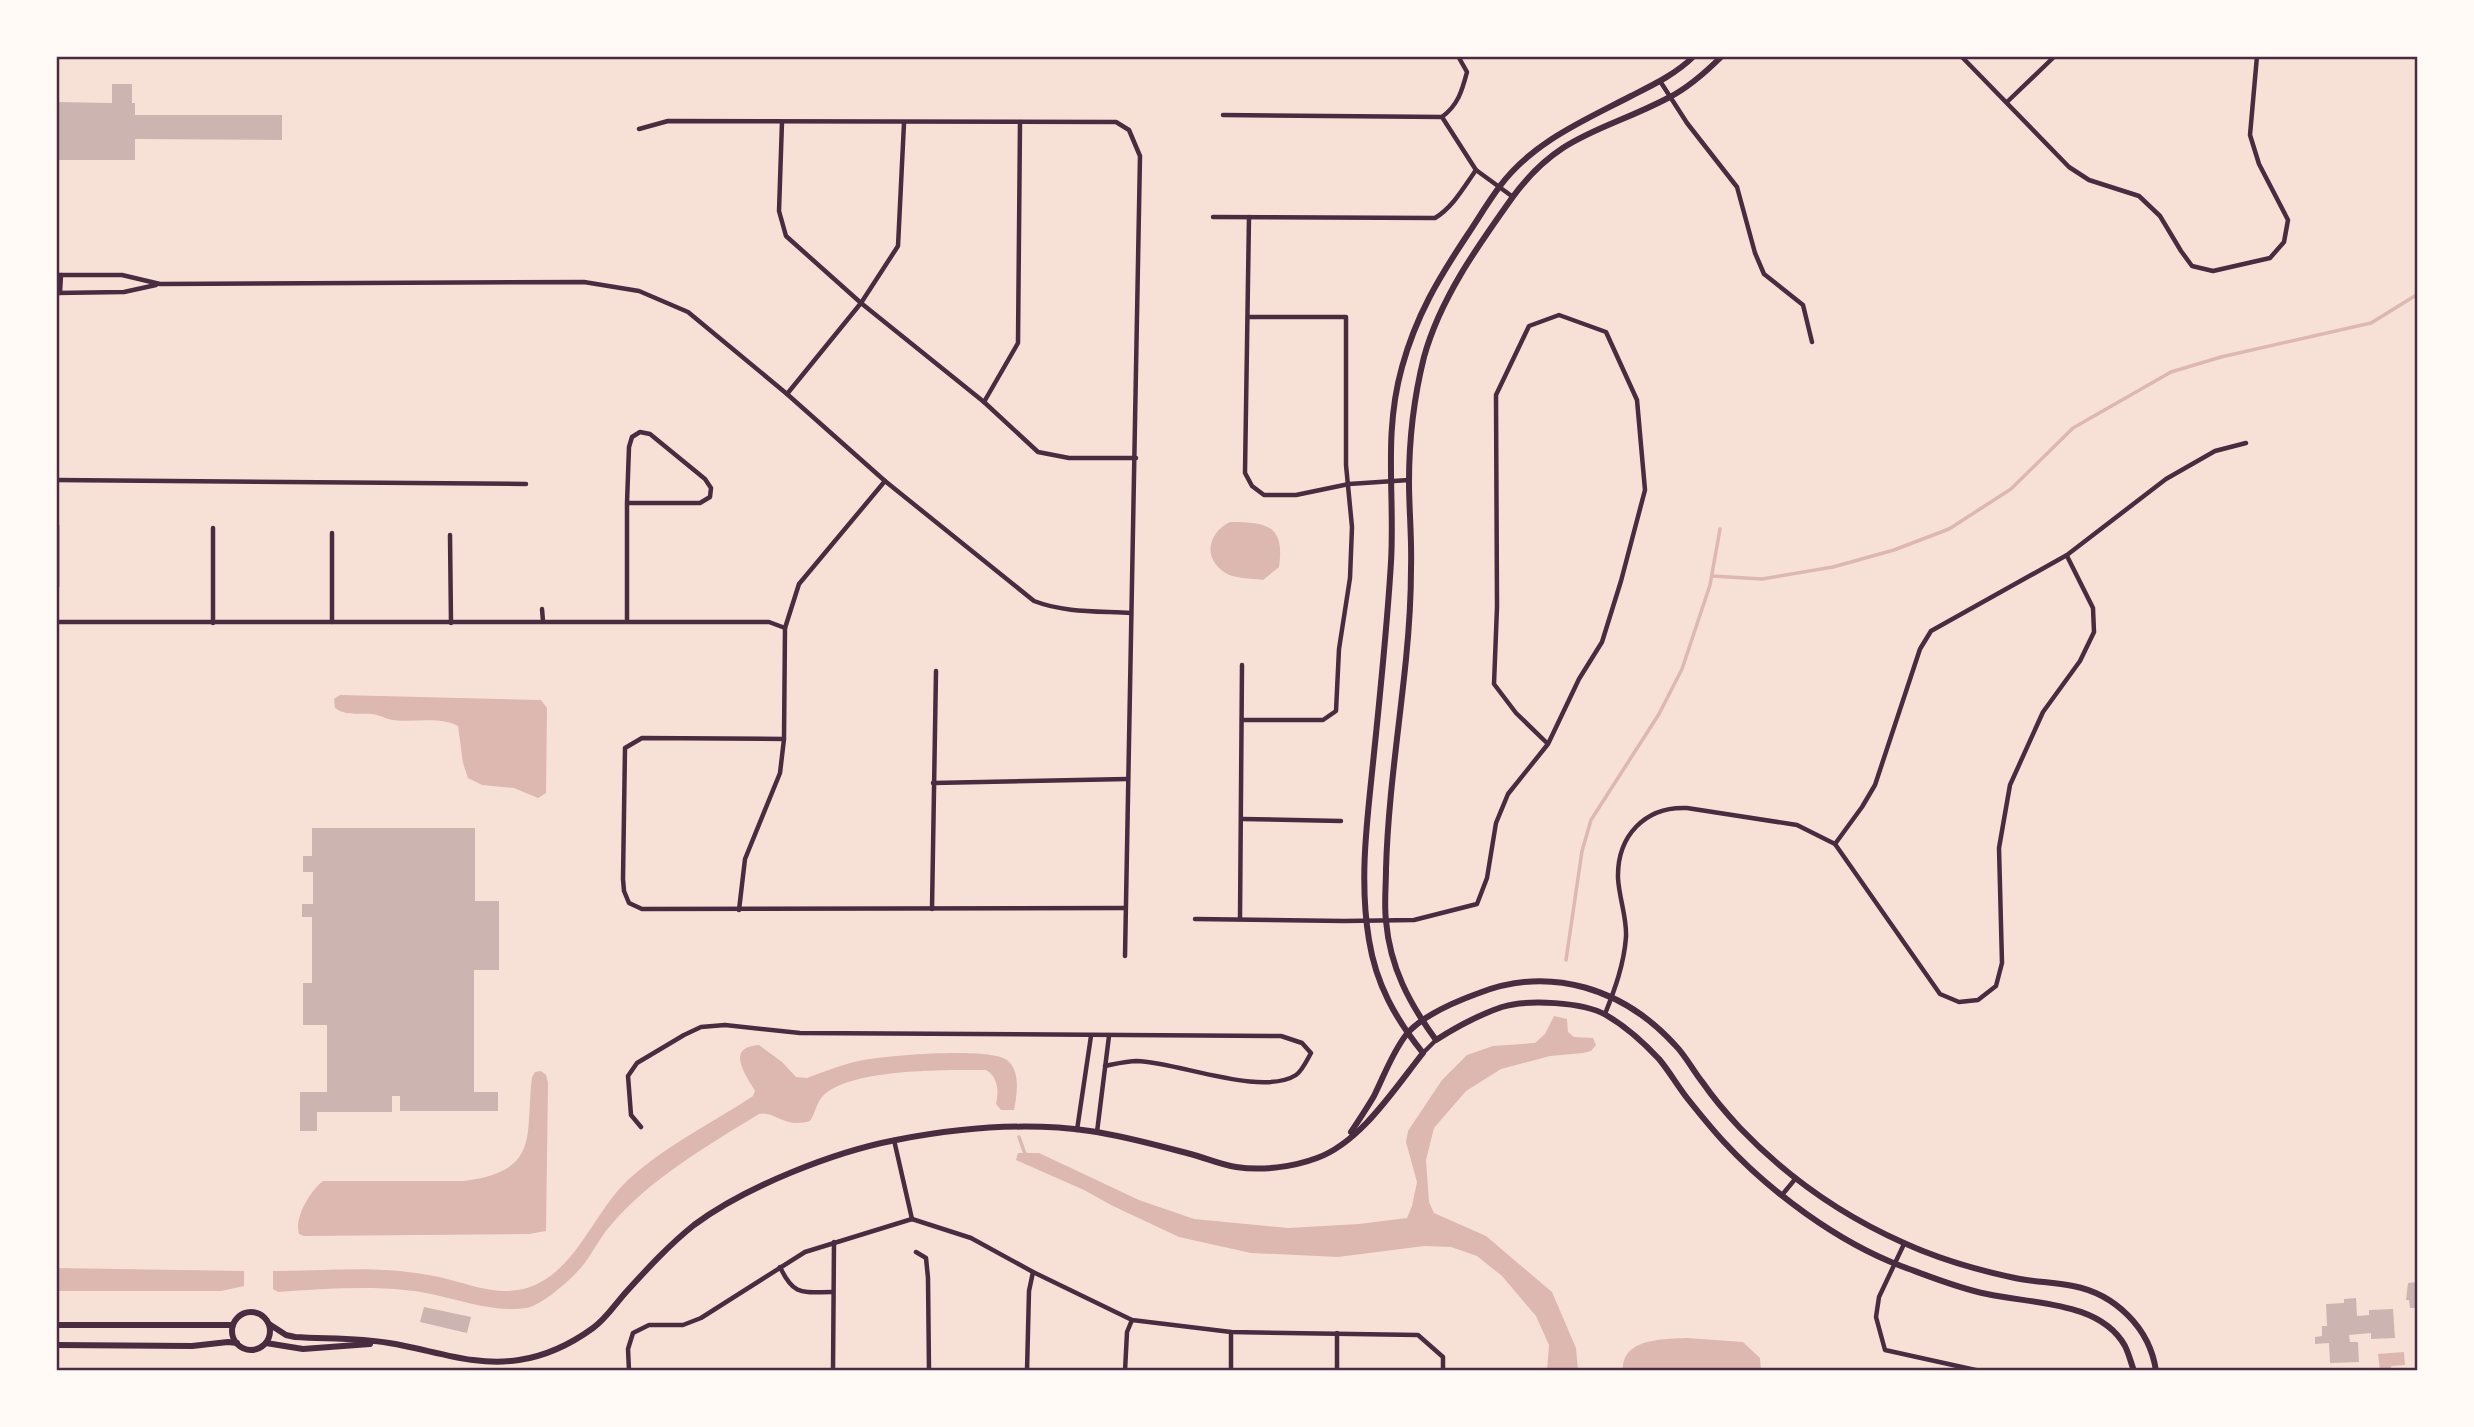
<svg xmlns="http://www.w3.org/2000/svg" width="2474" height="1427" viewBox="0 0 2474 1427" font-family="'Source Sans 3',sans-serif">
<rect width="100%" height="100%" fill="#f7e1d7"/>
<g fill="#dcb8b0">
<path d="M1230 522C1267 522 1285 525 1279 567L1263 580C1251 578 1233 579 1224 572 1202 557 1209 532 1230 522Z"/>
<path d="M340 695 541 700 547 708 546 793 538 798 514 788 482 785 468 778 463 763 458 726C437 716 416 723 393 720 386 719 380 715 372 714 359 713 346 716 335 708L334 699Z"/>
<polygon points="1554,1016 1567,1019 1568,1032 1574,1037 1593,1038 1596,1045 1591,1051 1583,1053 1550,1056 1501,1069 1466,1091 1434,1128 1426,1160 1429,1202 1434,1213 1486,1236 1552,1292 1576,1348 1578,1371 1547,1371 1549,1345 1536,1316 1502,1276 1477,1256 1451,1247 1424,1246 1338,1257 1251,1253 1179,1237 1113,1206 1084,1190 1016,1160 1018,1153 1039,1153 1139,1200 1194,1219 1288,1228 1359,1224 1407,1218 1412,1206 1417,1182 1406,1142 1408,1131 1442,1080 1467,1055 1493,1046 1535,1043 1545,1034"/>
<path d="M759 1045 782 1062 796 1077 807 1078C826 1071 848 1062 869 1059 892 1055 990 1047 1007 1060 1021 1071 1017 1095 1014 1110H1001L996 1104C999 1091 998 1077 986 1070 947 1070 848 1068 822 1097 816 1104 815 1114 810 1121 784 1129 774 1110 759 1114 707 1146 651 1178 611 1225 600 1237 594 1251 584 1264 574 1277 542 1306 526 1308 487 1314 445 1293 405 1290 364 1286 319 1289 278 1292L273 1289V1271C315 1271 358 1267 400 1271 415 1273 433 1275 447 1279 476 1286 500 1297 530 1287 574 1271 592 1218 622 1186 657 1150 711 1124 753 1096L755 1091C745 1074 725 1047 759 1045Z"/>
<path d="M541 1071 546 1075 548 1083 546 1231 529 1234 304 1236 299 1234C294 1218 310 1191 323 1181H464C541 1171 525 1136 532 1077L535 1072Z"/>
<polygon points="56,1268 244,1271 244,1286 221,1291 56,1291"/>
<path d="M1687 1338 1743 1342 1760 1358 1761 1371H1623C1621 1338 1664 1339 1687 1338Z"/>
<polygon points="2404,1352 2405,1365 2391,1366 2391,1371 2380,1371 2378,1354"/>
</g>
<g fill="none" stroke-linecap="round" stroke-linejoin="round">
<g stroke="#dcb8b0" stroke-width="3.5">
<polyline points="1712,576 1762,579 1833,567 1894,550 1949,529 2011,489 2073,428 2171,372 2221,357 2371,323 2418,294"/>
<polyline points="1566,960 1582,851 1591,820 1659,714 1682,669 1710,585 1720,529"/>
<polyline points="1019,1137 1025,1154 1028,1155"/>
</g>
</g>
<g fill="#ccb4b1">
<polygon points="112,84 132,84 132,103 135,103 135,115 282,115 282,140 135,139 135,160 56,160 56,102 112,103"/>
<rect x="56" y="525" width="4" height="62"/>
<polygon points="312,828 475,828 475,901 499,901 499,970 474,970 474,1092 498,1092 498,1111 400,1111 400,1096 392,1096 392,1112 317,1112 317,1131 300,1131 300,1092 327,1092 327,1025 303,1025 303,983 312,983 312,917 302,917 302,904 313,904 313,872 303,872 303,856 312,856"/>
<polygon points="2418,1282 2418,1308 2410,1308 2409,1300 2406,1300 2408,1283"/>
<polygon points="2356,1298 2357,1316 2369,1315 2369,1310 2393,1309 2395,1338 2371,1339 2371,1333 2349,1335 2350,1342 2358,1342 2359,1362 2330,1363 2329,1343 2315,1344 2315,1337 2322,1336 2322,1326 2327,1326 2326,1304 2344,1303 2344,1299"/>
<polygon points="424,1307 471,1317 467,1333 420,1322"/>
</g>
<g fill="none" stroke-linecap="round" stroke-linejoin="round">
<g stroke="#4a2c40" stroke-width="4.5">
<polyline points="1961,56 2069,167 2089,180 2139,196 2160,216 2181,251 2192,266 2213,271 2270,258 2284,242 2288,220 2259,164 2250,135 2257,56"/>
<polyline points="1660,81 1687,123 1737,187 1755,253 1764,274 1803,305 1812,342"/>
<polyline points="2007,102 2055,56"/>
<polyline points="1223,115 1442,117 1476,170 1513,197"/>
<path d="M1442 117C1458 105 1462 91 1467 72L1458 56"/>
<polyline points="782,122 779,211 786,236 861,303 984,402 1038,452 1069,458 1136,458"/>
<polyline points="639,129 668,121 1116,122 1129,130 1140,156 1125,956"/>
<path d="M1213 217 1435 218C1453 207 1464 187 1476 170"/>
<polyline points="1249,217 1245,473 1252,486 1264,495 1296,495 1349,484 1409,480"/>
<path d="M56 275H122L160 284 584 282 639 291 688 312 787 394 885 481 1034 601C1065 613 1098 611 1131 613"/>
<polyline points="56,293 124,292 156,285"/>
<polyline points="60,293 61,275"/>
<polyline points="787,394 861,303 898,246 904,123"/>
<polyline points="984,402 1018,343 1020,122"/>
<polyline points="56,480 526,484"/>
<polyline points="627,503 700,503 710,497 711,488 705,479 650,434 640,432 632,437 629,447 627,503 627,621"/>
<polyline points="213,528 213,623"/>
<polyline points="450,535 451,623"/>
<polyline points="542,609 543,621"/>
<polyline points="56,622 769,622 785,628"/>
<polyline points="332,622 332,533"/>
<polyline points="1242,720 1323,720 1336,711 1339,649 1350,578 1352,527 1346,465 1346,317 1248,317"/>
<polyline points="784,739 642,738 625,748 623,879 624,891 629,903 642,909 1125,908"/>
<polyline points="933,783 1127,779"/>
<polyline points="1242,819 1341,821"/>
<polyline points="1835,844 1940,994 1959,1002 1978,1000 1996,986 2002,963 1999,848 2010,785 2043,712 2080,661 2094,632 2093,608 2067,556"/>
<polyline points="932,909 936,671"/>
<polyline points="739,910 745,859 780,773 784,739 785,628 799,584 885,481"/>
<polyline points="1195,919 1344,921 1414,920 1477,904 1487,878 1496,823 1508,794 1548,744 1579,679 1602,642 1621,581 1645,490 1637,400 1606,332 1559,315 1529,326 1496,395 1497,607 1494,684 1516,713 1548,744"/>
<polyline points="1240,919 1242,665"/>
<path d="M1605 1014C1615 989 1624 964 1626 937 1627 917 1619 898 1618 878 1617 836 1645 806 1687 808L1797 825 1835 844 1862 807 1875 785 1920 649 1931 631 2067 555 2166 479 2215 451 2246 443"/>
<polyline points="1423,1053 1436,1040"/>
<path d="M641 1127 631 1115 628 1076 637 1063 684 1035 701 1027 725 1025 800 1033 1281 1036 1302 1043 1311 1053C1307 1060 1302 1071 1296 1075 1262 1097 1177 1062 1137 1061 1127 1061 1115 1064 1105 1066"/>
<polyline points="1077,1130 1091,1036"/>
<polyline points="1097,1132 1109,1036"/>
<polyline points="894,1140 912,1219"/>
<polyline points="1782,1195 1796,1178"/>
<polyline points="912,1219 971,1238 1033,1272 1132,1320 1231,1332 1418,1335 1443,1357 1443,1371"/>
<polyline points="1904,1244 1879,1297 1876,1317 1885,1350 1980,1371"/>
<polyline points="916,1252 926,1258 928,1278 929,1371"/>
<path d="M780 1267C794 1297 803 1292 832 1292"/>
<polyline points="1337,1333 1337,1371"/>
<polyline points="629,1371 628,1349 633,1333 649,1325 683,1325 701,1318 805,1252 912,1219"/>
<polyline points="833,1371 834,1242"/>
<polyline points="1027,1371 1029,1291 1033,1272"/>
<polyline points="1125,1371 1127,1332 1132,1320"/>
<polyline points="1231,1371 1231,1332"/>
</g>
<g stroke="#4a2c40" stroke-width="6">
<path d="M1722 56C1706 72 1688 88 1668 98 1603 132 1559 133 1512 198 1477 247 1440 299 1424 357 1414 397 1409 440 1409 482 1409 510 1412 539 1411 568 1411 598 1409 629 1406 659 1399 729 1388 798 1386 869 1386 886 1384 904 1386 921 1390 967 1409 1003 1436 1040 1458 1026 1478 1015 1502 1007 1528 999 1583 1002 1606 1015 1625 1026 1644 1043 1659 1059 1669 1071 1677 1085 1687 1098 1699 1113 1711 1128 1724 1142 1770 1192 1838 1242 1901 1266 1929 1276 1957 1288 1987 1294 2032 1304 2100 1301 2125 1346 2129 1354 2131 1363 2134 1371"/>
<path d="M1351 1132C1359 1120 1367 1108 1374 1096 1384 1076 1392 1053 1406 1035 1421 1016 1457 1001 1479 993 1551 965 1624 989 1675 1045 1686 1056 1693 1071 1703 1083 1714 1099 1727 1114 1740 1128 1786 1176 1843 1216 1904 1243 1939 1259 1977 1270 2015 1278 2034 1282 2053 1282 2073 1286 2115 1294 2150 1328 2156 1371"/>
<circle cx="251" cy="1331" r="19"/>
<path d="M269 1324 286 1335 295 1337C326 1339 358 1338 389 1343 434 1350 473 1367 519 1360 546 1356 571 1344 593 1328 606 1319 616 1303 627 1291 648 1268 669 1245 694 1225 745 1187 833 1152 896 1140 958 1128 1027 1122 1090 1131 1125 1136 1160 1146 1194 1155 1208 1159 1222 1165 1236 1167 1262 1171 1293 1167 1317 1158 1361 1142 1395 1088 1423 1053 1395 1018 1376 984 1369 940 1359 880 1367 822 1373 763 1380 696 1387 629 1391 562 1395 494 1383 435 1402 367 1416 316 1438 279 1468 234 1478 219 1488 202 1500 186 1533 142 1583 121 1631 96 1653 85 1676 74 1694 56"/>
<polyline points="56,1325 233,1325"/>
<polyline points="266,1343 303,1349 370,1344"/>
<polyline points="56,1345 192,1346 228,1342 237,1343"/>
</g>
</g>
<rect width="2474" height="1427" fill="none" stroke="#fffaf5" stroke-width="116"/>
<rect x="58" y="58" width="2358" height="1311" fill="none" stroke="#4a2c40" stroke-width="2.5"/>
</svg>
